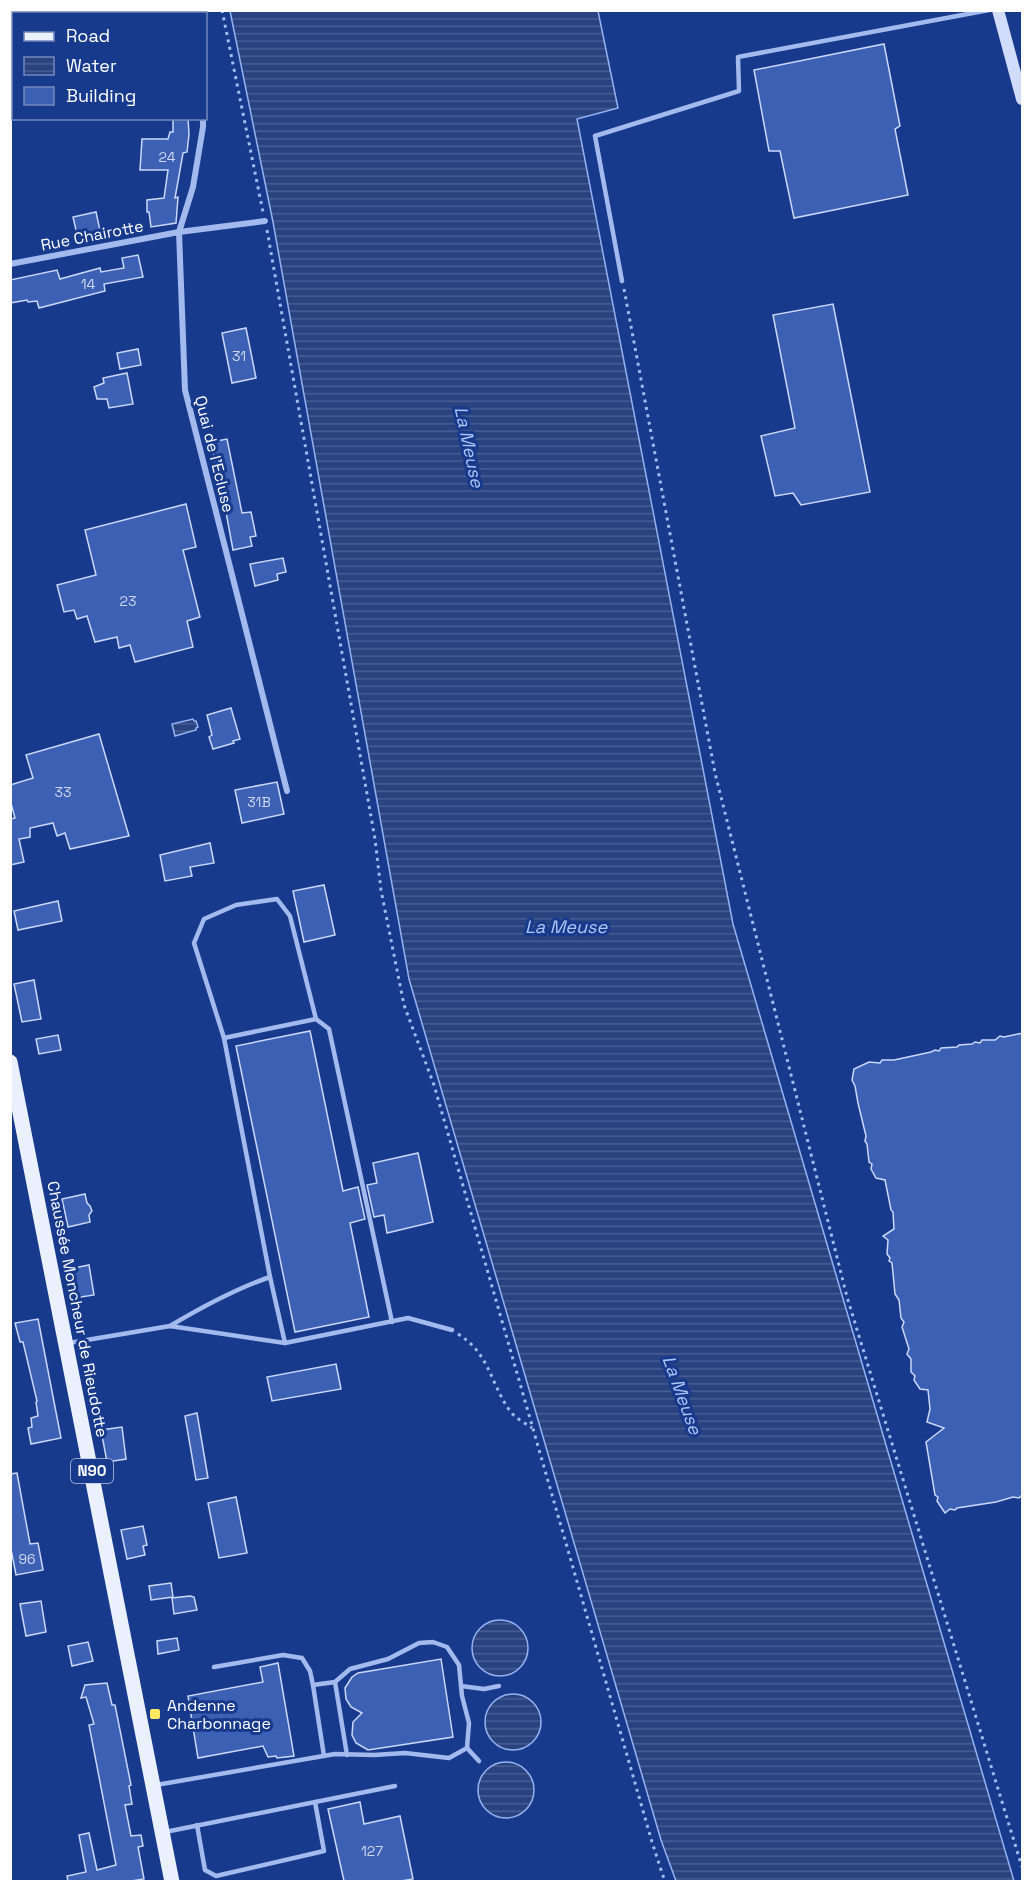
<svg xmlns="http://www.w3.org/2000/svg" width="1033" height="1892" viewBox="0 0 1033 1892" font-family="'Space Grotesk',sans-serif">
<defs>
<pattern id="water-rules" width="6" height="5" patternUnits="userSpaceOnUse" patternTransform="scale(1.5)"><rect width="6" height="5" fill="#294280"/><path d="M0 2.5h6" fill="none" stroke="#495e93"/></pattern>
</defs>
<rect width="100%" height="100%" fill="#183a8d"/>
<g fill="url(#water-rules)" stroke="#96b3f1" stroke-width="1.5">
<polygon points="230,11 598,11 618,108 577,119 733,924 1014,1881 676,1881 661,1840 409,979 273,222"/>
<polygon points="193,719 194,721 196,721 198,727 196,728 196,730 175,736 172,724"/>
<circle cx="500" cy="1648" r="28"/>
<circle cx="513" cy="1722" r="28"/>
<circle cx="506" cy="1790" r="28"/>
</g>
<g fill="#3c60b3" stroke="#c9d8fa" stroke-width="1.5">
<polygon points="884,44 900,126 895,129 908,195 794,218 780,151 769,151 754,70"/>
<polygon points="173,118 188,118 189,134 187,152 183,153 175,198 178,197 176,223 151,227 149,212 147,212 147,200 164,198 168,170 140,170 142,139 168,139 170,132 173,132"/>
<polygon points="96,212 101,235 78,239 73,217"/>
<polygon points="138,255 143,277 104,284 105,291 39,308 37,301 28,302 27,300 10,303 10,280 57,270 60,279 100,268 101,272 124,268 122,258"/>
<polygon points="833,304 870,492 801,505 793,493 775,496 761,436 795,428 773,315"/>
<polygon points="246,328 256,378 232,383 222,333"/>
<polygon points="138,349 141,365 120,369 117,353"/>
<polygon points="127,373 133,404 109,408 107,399 97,399 94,387 104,383 103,378"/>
<polygon points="227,439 242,513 251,512 256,536 250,537 252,546 233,550 223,496 221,496 211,442"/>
<polygon points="186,504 196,547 183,550 200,617 187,621 193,647 135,662 130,645 119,648 117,637 95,642 87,616 77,619 74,610 64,612 57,585 96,575 85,530"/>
<polygon points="283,558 286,572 277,574 278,580 255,586 250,564"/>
<polygon points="231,708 240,739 233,741 234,743 213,749 209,737 212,735 207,715"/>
<polygon points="99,734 129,836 70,849 65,833 57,836 53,823 30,828 30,837 19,839 24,862 10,865 10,819 15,818 10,800 10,785 33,778 26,755"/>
<polygon points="277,782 284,814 242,823 235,790"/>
<polygon points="210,843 214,863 190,867 192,876 165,881 160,855"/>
<polygon points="324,885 335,935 304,942 293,891"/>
<polygon points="58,901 62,921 18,930 14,911"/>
<polygon points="34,980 41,1019 22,1022 14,984"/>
<polygon points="310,1031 343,1191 358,1187 365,1219 350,1223 369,1317 295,1332 236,1046"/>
<polygon points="1023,1033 1023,1494 1019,1498 1013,1497 996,1502 957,1508 955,1510 950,1509 945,1513 937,1501 938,1497 935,1495 926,1442 944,1428 927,1422 930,1409 928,1390 920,1389 914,1380 915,1376 911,1372 911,1359 907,1354 909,1349 902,1327 904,1322 901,1318 899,1300 895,1294 892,1263 889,1261 890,1258 887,1254 888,1240 883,1236 894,1229 893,1212 891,1210 885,1180 876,1178 871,1169 872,1164 869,1162 867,1144 865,1141 866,1136 858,1103 855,1086 852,1080 854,1069 869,1062 880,1063 882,1060 894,1060 931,1052 935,1050 939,1051 941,1048 957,1047 959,1045 972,1044 975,1042 980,1043 982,1040 995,1040 1000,1036 1004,1037"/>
<polygon points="58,1035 61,1050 39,1054 36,1039"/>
<polygon points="418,1153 433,1222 387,1233 384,1215 374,1217 367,1185 377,1183 373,1163"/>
<polygon points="85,1194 87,1203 90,1206 92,1211 89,1215 90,1222 68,1227 62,1199"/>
<polygon points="89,1265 94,1295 75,1298 69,1269"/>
<polygon points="38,1319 61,1438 31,1444 28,1428 32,1427 31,1418 38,1416 36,1402 37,1401 23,1342 20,1342 15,1323"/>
<polygon points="336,1364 341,1389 272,1401 267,1377"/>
<polygon points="197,1413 208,1478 196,1480 185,1416"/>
<polygon points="122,1427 126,1459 107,1462 101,1430"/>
<polygon points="17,1473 30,1544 38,1543 43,1570 16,1575 10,1544 10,1474"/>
<polygon points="236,1497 247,1553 219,1558 208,1503"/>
<polygon points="143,1526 147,1545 143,1546 145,1555 127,1559 121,1530"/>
<polygon points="171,1583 173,1597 151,1600 149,1586"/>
<polygon points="190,1596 194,1597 197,1610 174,1614 172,1598"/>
<polygon points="41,1601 46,1632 26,1636 20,1604"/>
<polygon points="177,1638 179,1650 158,1654 157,1641"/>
<polygon points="88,1642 93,1661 72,1666 68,1646"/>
<polygon points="441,1659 453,1737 368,1750 356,1743 352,1735 353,1722 362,1713 351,1707 346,1699 345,1688 352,1677 358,1673"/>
<polygon points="278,1663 294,1756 277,1758 276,1756 268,1757 263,1746 198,1758 188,1696 263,1682 260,1667"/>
<polygon points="107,1683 112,1705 115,1705 131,1785 129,1786 132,1804 125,1805 131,1836 141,1835 143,1846 138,1847 144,1879 131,1881 68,1881 67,1876 86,1872 79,1835 89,1833 97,1870 116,1865 89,1725 94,1724 86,1697 81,1698 85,1685"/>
<polygon points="360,1802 364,1824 400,1816 413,1879 401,1881 344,1881 328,1809"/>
</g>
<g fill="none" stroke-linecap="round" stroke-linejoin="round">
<g stroke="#a3baef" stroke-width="3" stroke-dasharray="3 4.5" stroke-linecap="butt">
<polyline points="222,10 263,212"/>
<polyline points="267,230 375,839 381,890 404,1005 434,1085 652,1842 665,1882"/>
<polyline points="624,289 715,773 847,1297 1022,1867"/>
<path d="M458 1334C490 1354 490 1383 510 1411 515 1418 525 1423 532 1428"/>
</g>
<g stroke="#a3baef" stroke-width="4.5">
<polyline points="622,281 595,136 739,91 738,57 989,10"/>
<polyline points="224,1038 194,943 204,919 236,905 277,899 290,916 316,1019"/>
<polyline points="270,1277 224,1038 316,1019 329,1029 392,1322"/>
<path d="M170 1326C202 1307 235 1289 270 1277L285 1343"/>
<polyline points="69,1343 170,1326 285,1343 408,1318 452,1330"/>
<polyline points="335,1682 347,1755"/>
<polyline points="313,1685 324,1756"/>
<polyline points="461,1686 484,1689 499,1686"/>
<polyline points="467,1748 479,1761"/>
<polyline points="156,1785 335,1754 374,1755 405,1753 449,1758 467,1748 469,1723 462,1696 459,1665 447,1647 433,1642 419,1643 388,1659 350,1669 335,1682 313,1685 310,1671 302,1658 283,1655 214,1667"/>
<polyline points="197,1825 205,1870 216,1876 324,1851 315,1802"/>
<polyline points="165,1832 395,1786"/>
</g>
<g stroke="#a3baef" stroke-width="6">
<polyline points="192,10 192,14"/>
<polyline points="203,118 203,127 193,187 179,232 185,390 287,791"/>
<polyline points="10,264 179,232 265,221"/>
</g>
<polyline stroke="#d1dcfa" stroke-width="12" points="998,10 1022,99"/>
<polyline stroke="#ebf0ff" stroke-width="15" points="10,1062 172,1882"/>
</g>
<rect fill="#ffe961" stroke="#183a8d" stroke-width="2" x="149" y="1708" width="12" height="12" rx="3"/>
<g text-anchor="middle" stroke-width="6" stroke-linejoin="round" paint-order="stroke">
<g font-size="14" fill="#ced7ec">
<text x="167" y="162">24</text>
<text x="88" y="289">14</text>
<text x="239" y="361">31</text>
<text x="128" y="606">23</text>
<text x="63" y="797">33</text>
<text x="259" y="807">31B</text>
<text x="27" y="1564">96</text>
<text x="372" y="1856">127</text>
</g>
<rect fill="#183a8d" stroke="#bac4dd" stroke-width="1.5" x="71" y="1459" width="42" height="24" rx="4.5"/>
<g font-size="15" font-weight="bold" fill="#fff">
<text x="92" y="1476">N90</text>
</g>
<g font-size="16" fill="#fff" stroke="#183a8d">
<text transform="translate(92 235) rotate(-11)" y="6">Rue Chairotte</text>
<text transform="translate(215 454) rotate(76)" y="6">Quai de l'Ecluse</text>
<text transform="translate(78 1309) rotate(79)" y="6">Chaussée Moncheur de Rieudotte</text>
</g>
<g font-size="16" fill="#fff" stroke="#183a8d" text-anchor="start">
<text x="167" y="1711">Andenne<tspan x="167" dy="18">Charbonnage</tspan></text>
</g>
<g font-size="18" font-style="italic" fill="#afc5f6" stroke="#183a8d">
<text transform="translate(469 447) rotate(78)" y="6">La Meuse</text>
<text x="566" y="933">La Meuse</text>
<text transform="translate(682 1395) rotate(70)" y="6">La Meuse</text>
</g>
</g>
<rect width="1033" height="1892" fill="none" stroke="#ffffff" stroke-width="24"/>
<rect x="12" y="12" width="195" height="108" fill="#183a8d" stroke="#7489bb" stroke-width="1.5"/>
<rect x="24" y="32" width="30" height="9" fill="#ebf0ff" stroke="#7489bb" stroke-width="1.5"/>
<text x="66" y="42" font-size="18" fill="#ffffff">Road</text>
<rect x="24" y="57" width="30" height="18" fill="url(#water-rules)" stroke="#7489bb" stroke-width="1.5"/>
<text x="66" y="72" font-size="18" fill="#ffffff">Water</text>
<rect x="24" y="87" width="30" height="18" fill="#3c60b3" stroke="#7489bb" stroke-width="1.5"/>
<text x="66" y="102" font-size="18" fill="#ffffff">Building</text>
</svg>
